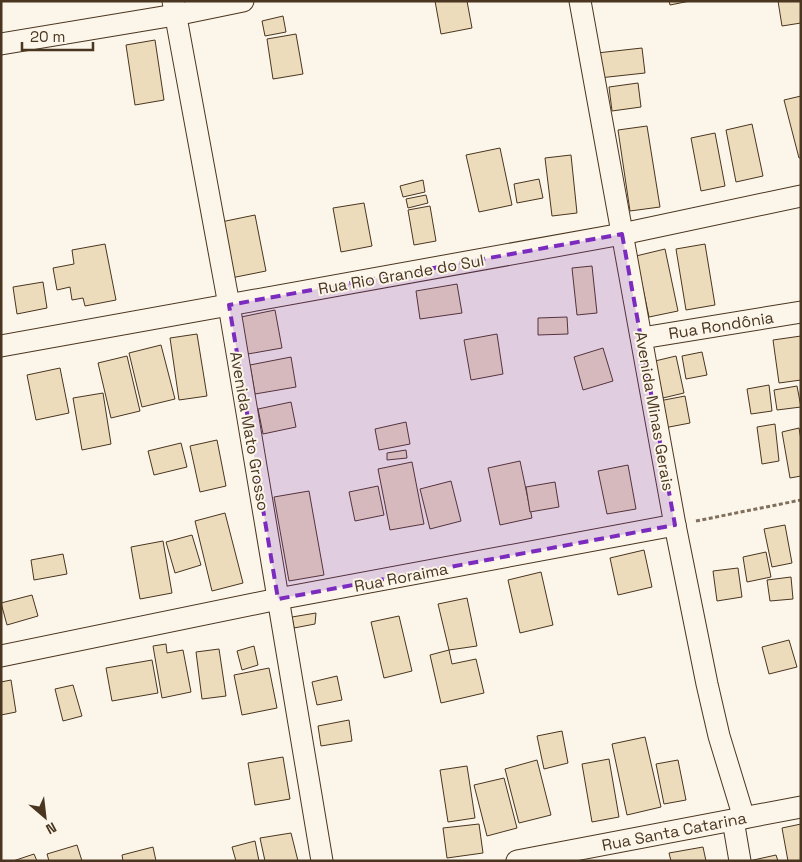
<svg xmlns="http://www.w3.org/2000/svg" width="802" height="862" viewBox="0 0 802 862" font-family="'Space Grotesk',sans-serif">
<rect width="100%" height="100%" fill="#fbf6e9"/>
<g fill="#ecdcbc" stroke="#4a3520">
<polygon points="435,1 467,1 472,28 441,34"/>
<polygon points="669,1 690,1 670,5"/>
<polygon points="778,1 801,1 801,23 782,26"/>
<polygon points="283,16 286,32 265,36 262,21"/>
<polygon points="296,34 303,74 273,79 267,39"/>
<polygon points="155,40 164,100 135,105 126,45"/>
<polygon points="642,48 645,73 599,78 597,53"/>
<polygon points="638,83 641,107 612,111 609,87"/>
<polygon points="801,96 801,158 799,158 784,100"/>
<polygon points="752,124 763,176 736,182 726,130"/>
<polygon points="647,126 660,207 630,211 618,130"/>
<polygon points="715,133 725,186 701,191 691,138"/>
<polygon points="500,148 512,205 479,212 466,155"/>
<polygon points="571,155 577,213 552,216 545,158"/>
<polygon points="539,179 543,198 517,203 514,184"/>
<polygon points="423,180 425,192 403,197 400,186"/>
<polygon points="426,195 428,203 408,208 406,199"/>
<polygon points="364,203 372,246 341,252 333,208"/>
<polygon points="430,206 436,241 414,245 408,210"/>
<polygon points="255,215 266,271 231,278 221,222"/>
<polygon points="105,244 116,300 85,306 83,298 72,300 70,287 57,290 53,268 74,264 72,250"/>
<polygon points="705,244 715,305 686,310 676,249"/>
<polygon points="665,249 678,311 649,317 636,256"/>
<polygon points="592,266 597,313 577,315 572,268"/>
<polygon points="43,282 47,308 17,314 13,287"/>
<polygon points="457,284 462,313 420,319 416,291"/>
<polygon points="275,310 282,348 248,354 241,317"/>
<polygon points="567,317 568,334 538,335 538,318"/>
<polygon points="197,334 207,396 179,400 170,338"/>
<polygon points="497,334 503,374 471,380 464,340"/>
<polygon points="801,336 801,380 779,383 773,340"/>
<polygon points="161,345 175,399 142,407 129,353"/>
<polygon points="603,348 613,381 583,390 574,357"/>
<polygon points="702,352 707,375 686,379 682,356"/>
<polygon points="127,356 140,411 111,418 98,363"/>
<polygon points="676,356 684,393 663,398 655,361"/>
<polygon points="291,357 296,387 255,394 250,365"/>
<polygon points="60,368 69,413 36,420 27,375"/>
<polygon points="769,385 772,411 751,414 747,389"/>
<polygon points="797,386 801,407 777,410 774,390"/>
<polygon points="103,393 111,444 82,450 73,398"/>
<polygon points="685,396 690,423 664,428 659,401"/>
<polygon points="291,402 296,427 263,434 258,409"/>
<polygon points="406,422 410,444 379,450 375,429"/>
<polygon points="775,424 779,461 762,464 757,427"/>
<polygon points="799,428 801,440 801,476 790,478 782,432"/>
<polygon points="217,440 226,486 200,492 190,446"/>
<polygon points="181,443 187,467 154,475 148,451"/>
<polygon points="406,450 407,458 387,460 387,453"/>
<polygon points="520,461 532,518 500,525 488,468"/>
<polygon points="412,462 424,524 390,530 378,469"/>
<polygon points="628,465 636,509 607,514 598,471"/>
<polygon points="451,481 461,521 430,529 420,489"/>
<polygon points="555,482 559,507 530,512 526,487"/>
<polygon points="378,486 384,515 355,521 349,492"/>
<polygon points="309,491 324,575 289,581 274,497"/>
<polygon points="225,513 243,583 212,591 195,521"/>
<polygon points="785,525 792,563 772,567 764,529"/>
<polygon points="192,535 201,565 175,573 166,542"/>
<polygon points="163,541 172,593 140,599 131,547"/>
<polygon points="644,550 652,587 618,595 610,558"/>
<polygon points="766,552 771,577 747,582 743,557"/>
<polygon points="63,554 67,574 34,580 31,560"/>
<polygon points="738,568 742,597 717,601 713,571"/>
<polygon points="541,572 553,625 520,633 508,580"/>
<polygon points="791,577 793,599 770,601 767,580"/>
<polygon points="32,595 38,616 7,625 1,603"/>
<polygon points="467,598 477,646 449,650 438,604"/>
<polygon points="316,613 315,624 294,628 292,617"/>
<polygon points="399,616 412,671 384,678 371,622"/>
<polygon points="789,640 797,667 769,674 762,647"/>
<polygon points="166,644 167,653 183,650 191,692 162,698 153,646"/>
<polygon points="254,646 258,665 242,670 237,651"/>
<polygon points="219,649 226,696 202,699 196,652"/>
<polygon points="449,650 452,664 476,659 484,693 441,703 430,655"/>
<polygon points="152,660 158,693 112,701 106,668"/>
<polygon points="269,668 277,708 242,715 234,675"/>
<polygon points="337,676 342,700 317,705 312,682"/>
<polygon points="11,680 16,712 1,715 1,682"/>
<polygon points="73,685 82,716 63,721 55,689"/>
<polygon points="349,720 352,741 321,746 318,726"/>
<polygon points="562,731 568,763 544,769 537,736"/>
<polygon points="645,737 661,807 627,815 612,744"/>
<polygon points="283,757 290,799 255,805 248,763"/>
<polygon points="609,759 619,817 592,822 582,764"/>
<polygon points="537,760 551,815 519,823 505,769"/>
<polygon points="678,760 686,800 664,804 656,764"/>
<polygon points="467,766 475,818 448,822 440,770"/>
<polygon points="504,778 517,828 487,836 474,785"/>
<polygon points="479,824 483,853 447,858 443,828"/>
<polygon points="801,824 801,861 788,861 782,828"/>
<polygon points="291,833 298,861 265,861 260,838"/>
<polygon points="255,841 259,861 236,861 232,847"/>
<polygon points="77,845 82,861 49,861 47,854"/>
<polygon points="153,847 156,861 123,861 122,855"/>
<polygon points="703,847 706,861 671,861 669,853"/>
<polygon points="34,854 37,861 13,861"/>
<polygon points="776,855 778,861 749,861"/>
</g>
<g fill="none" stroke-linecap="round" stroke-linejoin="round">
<g stroke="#4a3520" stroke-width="23">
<g id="minor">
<polyline points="173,1 229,305 322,861"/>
<polyline points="580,1 675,525 707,684 719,736 744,818"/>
<polyline points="1,44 175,15 243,1"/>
<polyline points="642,338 801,312"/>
<polyline points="1,346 622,234 801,196"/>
<polyline points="1,656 278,599 675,525"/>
<polyline points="733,820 740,861"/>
<polyline points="517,861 801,807"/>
</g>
</g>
<polyline stroke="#7f6f5c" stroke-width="3" stroke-dasharray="4 2.5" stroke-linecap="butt" points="696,521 801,500"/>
<use href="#minor" stroke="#fbf6e9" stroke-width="21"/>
</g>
<path fill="#7b2cbf" fill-opacity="0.2" stroke="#7b2cbf" stroke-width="4" stroke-dasharray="10 6" stroke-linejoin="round" d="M622 234 675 525 278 599 229 305Z"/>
<g text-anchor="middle" stroke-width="4" stroke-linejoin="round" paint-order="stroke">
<g font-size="16" fill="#4a3520" stroke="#fbf6e9">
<text transform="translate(401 274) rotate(-10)" y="6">Rua Rio Grande do Sul</text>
<text transform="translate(721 325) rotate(-9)" y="6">Rua Rondônia</text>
<text transform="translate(655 411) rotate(80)" y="6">Avenida Minas Gerais</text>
<text transform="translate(250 431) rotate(80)" y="6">Avenida Mato Grosso</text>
<text transform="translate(401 577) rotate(-11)" y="6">Rua Roraima</text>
<text transform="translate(674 831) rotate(-11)" y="6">Rua Santa Catarina</text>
</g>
</g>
<rect width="802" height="862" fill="none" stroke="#4a3520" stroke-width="5"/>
<g transform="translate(45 817) rotate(152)" stroke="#fbf6e9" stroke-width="4" paint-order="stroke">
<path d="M0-4L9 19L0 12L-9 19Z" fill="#4a3520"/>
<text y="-8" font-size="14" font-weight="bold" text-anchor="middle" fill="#4a3520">N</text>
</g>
<path d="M22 42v8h71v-8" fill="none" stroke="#4a3520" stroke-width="2.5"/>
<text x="30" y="42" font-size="15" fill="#4a3520" stroke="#fbf6e9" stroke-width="4" paint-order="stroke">20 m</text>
</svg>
